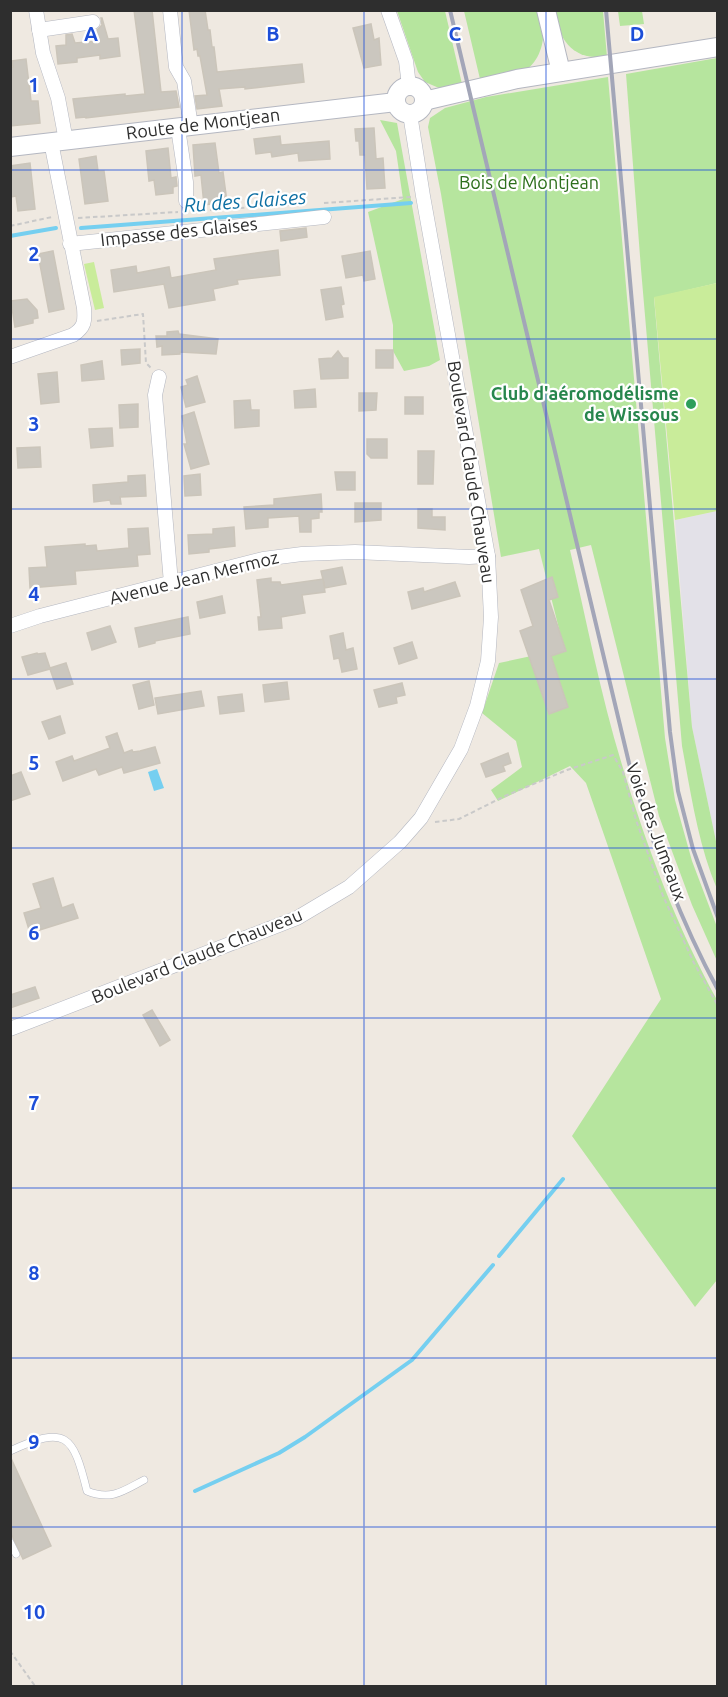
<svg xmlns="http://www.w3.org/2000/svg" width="728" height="1697" viewBox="0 0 728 1697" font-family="Ubuntu,sans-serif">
<rect width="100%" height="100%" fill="#efe9e1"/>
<polygon fill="#e3e1e8" points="717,511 717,846 692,727 675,520"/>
<g fill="#b6e59e">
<polygon points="397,11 445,11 462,84 439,88 425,82 418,72"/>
<path d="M464 11H539C540 16 543 23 543 29 545 44 537 67 521 72 509 75 493 75 480 79Z"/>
<path d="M553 11H603L607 57C572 60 561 42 553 11Z"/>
<polygon points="618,11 642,11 644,24 620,26"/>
<path d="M717 58V283L654 298 692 727 717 846V889C698 844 691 794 682 746L641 269 626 74Z"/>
<path d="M608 77 665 738 675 800 692 861 717 927V961L692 905 659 816 591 545 570 550C587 623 601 697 623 768 647 848 677 927 717 1000V1280L695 1307 572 1136 661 999 586 783 570 766 498 801 491 790 522 767 516 741 482 713 499 663 564 649 539 549 501 557 441 194 428 127 430 118 445 108 486 97Z"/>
<polygon points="380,120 397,123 440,360 429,366 404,371 393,351 393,325 368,212 403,199 396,151"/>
</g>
<g fill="#c9ec9a">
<polygon points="94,262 104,308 95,310 84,264"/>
<polygon points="717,283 717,511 675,520 654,297"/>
</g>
<polygon fill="#75cff0" points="157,769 164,788 154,791 148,772"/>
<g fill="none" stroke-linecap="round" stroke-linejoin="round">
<g stroke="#75cff0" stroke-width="4">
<polyline points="81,228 411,203"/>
<polyline points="10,236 56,228"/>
<polyline points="499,1256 563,1179"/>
<polyline points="195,1491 279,1453 305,1437 412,1360 493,1265"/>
</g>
</g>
<g fill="#cbc7bf" stroke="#cbc5ba" stroke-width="1.5">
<polygon points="134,10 152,10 161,92 176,91 179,107 86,118 86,117 76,118 73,99 125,94 125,96 145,94"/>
<polygon points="189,10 205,10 208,30 210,30 212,47 214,47 217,72 302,64 304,82 245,89 245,87 219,89 222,106 197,109 195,96 207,95 200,56 198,56 197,49 194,50"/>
<polygon points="101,18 102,18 108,39 118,38 120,56 100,59 100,55 77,58 77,62 58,64 56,46 66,45 66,35 72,34 75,43 98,41 97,30 102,25"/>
<polygon points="371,24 374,40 379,38 381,65 364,68 353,28"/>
<polygon points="26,59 31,101 38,101 40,123 10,126 10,68 13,67 12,61"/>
<polygon points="374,128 376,159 383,158 385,188 367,189 365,155 360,155 359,141 356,141 355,129"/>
<polygon points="280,136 281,145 329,141 330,159 299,161 298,153 272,157 271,152 256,154 254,139"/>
<polygon points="215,143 219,173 223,172 227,202 204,205 201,175 195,176 193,145"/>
<polygon points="168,148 171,178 176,177 177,186 173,187 173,193 156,195 154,180 149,181 146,151"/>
<polygon points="96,156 98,171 104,171 108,201 85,204 79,159"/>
<polygon points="30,163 35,209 18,211 16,196 10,197 10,166"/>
<polygon points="306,228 307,237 281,241 280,231"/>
<polygon points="278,250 280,275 237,280 238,284 213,289 215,300 169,308 164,284 114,292 111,270 136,266 137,273 169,267 171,278 216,270 214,259"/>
<polygon points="53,251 64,309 49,312 38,254"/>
<polygon points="370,251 375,279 364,281 363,275 346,278 342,256"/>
<polygon points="341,287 344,304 341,305 343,317 326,320 321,290"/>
<polygon points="27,299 37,310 38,318 33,319 33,323 15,327 11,301"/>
<polygon points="178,331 179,334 218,339 216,354 180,352 180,354 162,355 162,346 157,347 156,336 167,336 167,332"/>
<polygon points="140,349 140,363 122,365 121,350"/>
<rect x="376" y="350" width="17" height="18"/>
<polygon points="338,351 343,358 348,358 348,378 321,379 319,359 332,358"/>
<polygon points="102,361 104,379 82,381 81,365"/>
<polygon points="57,372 59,402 41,404 38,374"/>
<polygon points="197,376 205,402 186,407 181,387 188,385 186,380"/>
<polygon points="315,389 316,407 295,408 294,391"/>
<polygon points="359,393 377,393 376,410 359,411"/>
<rect x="405" y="397" width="18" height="17"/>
<polygon points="250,400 251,410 259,410 259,426 235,428 234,401"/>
<polygon points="138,404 138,427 120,428 119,405"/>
<polygon points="194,412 209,464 191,469 184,444 187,444 182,416"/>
<polygon points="112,428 113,446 91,448 89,429"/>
<polygon points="367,439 387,439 387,458 371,458 367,454"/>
<polygon points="40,447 41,467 18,468 17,448"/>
<polygon points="418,451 434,451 433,484 418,484"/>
<polygon points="335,472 355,472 355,490 337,490"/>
<polygon points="200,474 201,495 185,496 184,476"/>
<polygon points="145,475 146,496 120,497 121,504 111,504 110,500 94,502 93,485 128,482 128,476"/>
<polygon points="321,494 322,512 319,512 319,518 311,519 311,532 300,532 299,516 268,518 268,527 246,529 244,507 274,505 274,499"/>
<polygon points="355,503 381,503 381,520 355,522"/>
<polygon points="418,509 432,509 432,517 445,517 445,530 418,528"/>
<polygon points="234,527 235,546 209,549 209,552 189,554 188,535 213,534 213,529"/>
<polygon points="148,528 150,554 137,555 138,566 75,571 76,584 30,588 29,568 47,567 45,547 85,544 85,546 96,545 97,551 129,548 128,529"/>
<polygon points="342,567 346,584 325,588 321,571"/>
<polygon points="552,577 558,597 549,600 566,651 551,656 568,707 549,714 520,631 533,626 521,590"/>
<polygon points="271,578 271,582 280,582 281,585 323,579 325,592 302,595 305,613 281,617 282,628 259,630 258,617 261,617 257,580"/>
<polygon points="455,582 460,596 412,609 408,592 423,588 424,592"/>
<polygon points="222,596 225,613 200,618 197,602"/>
<polygon points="188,617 190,634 155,641 155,643 139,647 135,628"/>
<polygon points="110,626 116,642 92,650 87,633"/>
<polygon points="343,633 346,650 353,648 357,669 342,672 339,658 334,659 330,636"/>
<polygon points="412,642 417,658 399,664 394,648"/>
<polygon points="37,653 38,654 45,653 50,668 66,663 73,684 57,689 50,669 28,675 22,657"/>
<polygon points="149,681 154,705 139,709 133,685"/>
<polygon points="287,682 289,699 265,702 263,685"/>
<polygon points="402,683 405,695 396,697 397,703 379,707 374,690"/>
<polygon points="201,691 204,706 158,714 155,698"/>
<polygon points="242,694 244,711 220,714 218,697"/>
<polygon points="60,716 65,733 49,739 42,722"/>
<polygon points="117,733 124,753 132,750 133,752 140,751 155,747 160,763 124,773 122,767 99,775 96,769 63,781 56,762 72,756 74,761 110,748 106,737"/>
<polygon points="508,753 511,763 503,766 505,771 486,777 481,764"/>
<polygon points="21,772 30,794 10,801 10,776"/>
<polygon points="53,878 62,908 73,904 78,918 30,933 24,913 41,908 33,884"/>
<polygon points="35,987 39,998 10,1008 10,995"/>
<polygon points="152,1010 170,1040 160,1046 143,1015"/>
<polygon points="10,1456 51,1546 23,1559 10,1531"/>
</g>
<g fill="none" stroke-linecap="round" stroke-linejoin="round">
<g stroke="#b4b7c1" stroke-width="8">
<g id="service">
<path d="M10 1451C66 1425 73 1434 87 1491 111 1501 123 1491 144 1480"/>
<polyline points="10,1542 16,1554"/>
</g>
</g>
<g stroke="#b4b7c1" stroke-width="15">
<g id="minor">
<polyline points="36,10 43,53 58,98 66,141"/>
<polyline points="170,10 176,67 184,81 191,126"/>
<polyline points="388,10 406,61 409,86"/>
<polyline points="39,30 93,22"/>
<polyline points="178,128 186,182 186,201"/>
<polyline points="70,244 324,217"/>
<path d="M10 357 73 335C85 327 85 321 84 308L51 142"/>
<polyline points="159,377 155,395 171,583"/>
<polyline points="10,626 40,616 263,559 302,554 355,552 469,557 488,556"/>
<polyline points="10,1029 297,918 349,887 400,842 421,818 461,749 477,706 488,661 491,617 488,556 423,196 410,114"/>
</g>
</g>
<g stroke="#b4b7c1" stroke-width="20">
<g id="tertiary">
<polyline points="546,10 561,72"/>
<circle cx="410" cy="100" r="14"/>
<polyline points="424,101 517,79 718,47"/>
<polyline points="10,147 396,102"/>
</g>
</g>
<g stroke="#c9c9c9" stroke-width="2" stroke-dasharray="4.5 3" stroke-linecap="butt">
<polyline points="324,203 411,197"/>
<polyline points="195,211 303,204"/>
<polyline points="78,218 178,212"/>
<polyline points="10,226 52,217"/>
<polyline points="97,321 143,314 146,363 151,368"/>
<polyline points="435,822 459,819 505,796 567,770 613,755 623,772 636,820 663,896 694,963 718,1006"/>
<polyline points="10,1651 35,1686"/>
</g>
<use href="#service" stroke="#fff" stroke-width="7"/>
<use href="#minor" stroke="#fff" stroke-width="14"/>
<use href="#tertiary" stroke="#fff" stroke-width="18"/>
<g stroke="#a3a6b8" stroke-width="4">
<path d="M450 10 629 763C651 842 679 918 718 990"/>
<polyline points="606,10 670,732 678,791 693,849 718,918"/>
</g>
</g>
<path fill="none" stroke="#1d4ed8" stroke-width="1.5" stroke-opacity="0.55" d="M182 10V1686M364 10V1686M546 10V1686M10 170H718M10 339H718M10 509H718M10 679H718M10 848H718M10 1018H718M10 1188H718M10 1358H718M10 1527H718"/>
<circle fill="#2e9e5b" stroke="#fff" stroke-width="2" cx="691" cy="404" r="6"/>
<g text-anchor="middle" stroke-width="4.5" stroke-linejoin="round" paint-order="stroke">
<g font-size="18" fill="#2e2e2e" stroke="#fff">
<text transform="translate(203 124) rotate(-7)" y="6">Route de Montjean</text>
<text transform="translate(179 232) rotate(-6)" y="6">Impasse des Glaises</text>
<text transform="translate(471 472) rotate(81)" y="6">Boulevard Claude Chauveau</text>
<text transform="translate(194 578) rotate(-14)" y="6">Avenue Jean Mermoz</text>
<text transform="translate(656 832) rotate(70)" y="6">Voie des Jumeaux</text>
<text transform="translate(197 956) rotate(-22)" y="6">Boulevard Claude Chauveau</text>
</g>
<g font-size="18" fill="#2c6e1b" stroke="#fff">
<text x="529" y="189">Bois de Montjean</text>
</g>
<g font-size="18" font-weight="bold" fill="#27864d" stroke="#fff" text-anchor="end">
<text x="679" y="400">Club d'aéromodélisme<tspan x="679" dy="21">de Wissous</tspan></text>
</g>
<g font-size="20" font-style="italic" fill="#0d6fa3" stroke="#fff">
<text transform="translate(245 201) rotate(-4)" y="7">Ru des Glaises</text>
</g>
</g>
<g font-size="20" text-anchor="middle" font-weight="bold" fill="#1d4ed8" stroke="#fff" stroke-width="4.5" stroke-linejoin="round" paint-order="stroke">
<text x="91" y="41">A</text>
<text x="273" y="41">B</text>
<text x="455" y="41">C</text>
<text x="637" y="41">D</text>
<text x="34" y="92">1</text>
<text x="34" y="261">2</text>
<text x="34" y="431">3</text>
<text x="34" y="601">4</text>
<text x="34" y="770">5</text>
<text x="34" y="940">6</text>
<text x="34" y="1110">7</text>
<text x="34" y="1280">8</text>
<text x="34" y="1449">9</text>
<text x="34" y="1619">10</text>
</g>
<rect width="728" height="1697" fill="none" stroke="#2e2e2e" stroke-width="24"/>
</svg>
